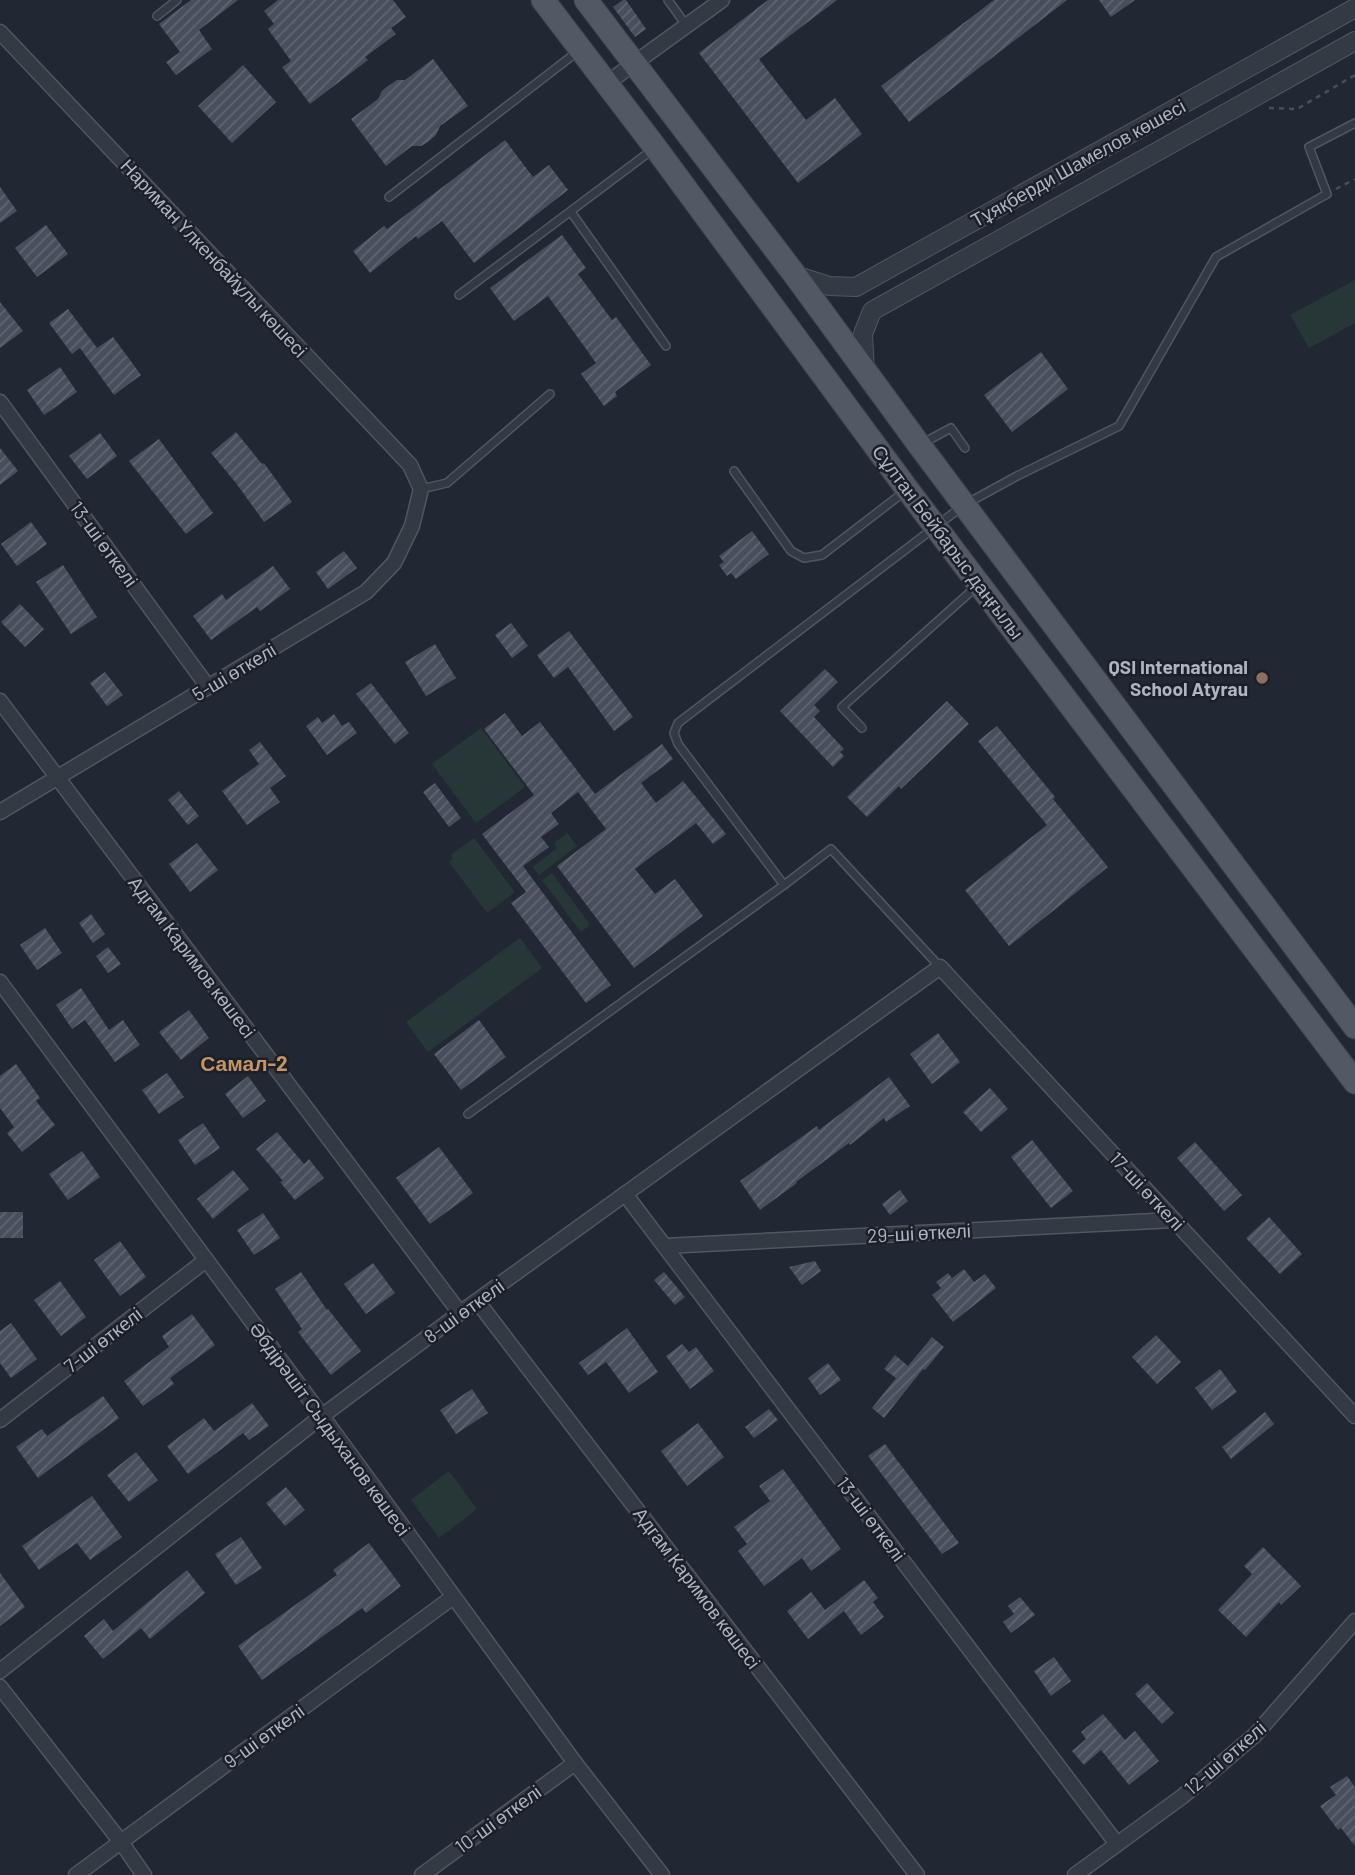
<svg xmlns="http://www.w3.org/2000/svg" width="1355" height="1875" viewBox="0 0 1355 1875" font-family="Barlow,sans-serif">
<defs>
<pattern id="building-hatch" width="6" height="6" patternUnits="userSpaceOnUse" patternTransform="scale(1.75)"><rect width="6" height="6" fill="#474f5c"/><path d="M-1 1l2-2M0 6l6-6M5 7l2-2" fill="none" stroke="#5f6672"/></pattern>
</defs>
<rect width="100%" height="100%" fill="#212833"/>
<g fill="#273738">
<polygon points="1355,280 1355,323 1309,348 1290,315"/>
<polygon points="481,728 525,787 476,823 432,764"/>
<polygon points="567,833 577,846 539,875 533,867 557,848 554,843"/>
<polygon points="474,838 515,892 487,913 449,862 453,859 451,855"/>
<polygon points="552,873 590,925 581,932 542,880"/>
<polygon points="520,938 542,968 428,1052 406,1022"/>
<polygon points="449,1471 477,1509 439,1538 411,1500"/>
</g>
<g fill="url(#building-hatch)">
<polygon points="191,0 238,0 199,30 212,49 176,75 166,62 180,52 159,24"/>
<polygon points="278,0 393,0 406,17 391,28 396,34 365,57 368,60 310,104 282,67 291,61 268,29 274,24 264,11"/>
<polygon points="623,0 626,0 646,29 635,37 613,7"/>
<polygon points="768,0 837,0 759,59 806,120 835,98 862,134 798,183 699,53"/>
<polygon points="994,0 1067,0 909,122 881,86"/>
<polygon points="1099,0 1135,0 1111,17"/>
<polygon points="433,59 468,106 440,126 436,135 428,142 421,146 412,146 386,166 351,119 378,99 382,91 388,86 397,80 405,80"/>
<polygon points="243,65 276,102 232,143 198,106"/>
<polygon points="505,140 533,177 549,165 568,190 474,263 442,221 418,239 416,236 370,273 353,251 384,226 387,229"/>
<polygon points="0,187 17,211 0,223"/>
<polygon points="46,225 68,254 37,277 15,248"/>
<polygon points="562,235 586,268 578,274 612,320 616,317 651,365 615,392 617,396 604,406 581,374 596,363 548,296 514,321 490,288"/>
<polygon points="0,302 23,331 0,348"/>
<polygon points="68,309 97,348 113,337 141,375 114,395 80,348 72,354 49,323"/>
<polygon points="1041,352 1068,389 1012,432 984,395"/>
<polygon points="60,367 77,392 44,415 27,390"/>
<polygon points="236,432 262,464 264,463 292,502 264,522 236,483 211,453"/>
<polygon points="100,433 117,456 87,479 69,456"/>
<polygon points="159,439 213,513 186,534 129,461"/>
<polygon points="0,448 18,471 0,485"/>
<polygon points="31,522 47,544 17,566 1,544"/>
<polygon points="752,531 769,554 736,579 731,573 727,576 719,565 724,562 719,556"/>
<polygon points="344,551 357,568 328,589 316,572"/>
<polygon points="63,565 97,617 71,634 36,582"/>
<polygon points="273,566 290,589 260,611 257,607 211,640 193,616 222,594 226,600"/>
<polygon points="20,604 44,629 25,647 1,622"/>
<polygon points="511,623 528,646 512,658 495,635"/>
<polygon points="569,631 633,717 614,731 568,667 554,678 537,655"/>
<polygon points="435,644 456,678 426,696 405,662"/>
<polygon points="825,669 838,682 814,705 820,711 814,717 844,749 840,752 844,756 833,767 780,711"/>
<polygon points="105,672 123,695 107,706 90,683"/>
<polygon points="371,683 409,733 395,744 356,694"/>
<polygon points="947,701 969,724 901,789 899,786 867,817 847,797"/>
<polygon points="505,713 522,736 540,722 595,794 662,744 673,759 641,783 656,803 683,781 726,834 713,844 696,823 635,869 655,894 675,879 703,916 634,968 557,866 606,829 578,792 551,813 559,824 541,837 549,847 523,866 611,985 586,1003 511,903 526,892 482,834 534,795 484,729"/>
<polygon points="334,714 342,726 349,722 357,733 327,755 306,726 318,717 322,723"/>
<polygon points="997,726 1055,797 1053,799 1108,867 1009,946 965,890 1047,825 978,741"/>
<polygon points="260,742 286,776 270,788 280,802 247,825 222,791 259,764 249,750"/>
<polygon points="435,783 461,818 449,827 423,792"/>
<polygon points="179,791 199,816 188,825 168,800"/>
<polygon points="197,843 218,870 190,892 169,864"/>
<polygon points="91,914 105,934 93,943 79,923"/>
<polygon points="45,928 62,953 37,970 20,945"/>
<polygon points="108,947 121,964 108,973 96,956"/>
<polygon points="81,988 109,1030 123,1020 140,1045 115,1062 85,1020 72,1029 56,1005"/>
<polygon points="189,1010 209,1038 181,1060 159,1032"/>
<polygon points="479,1020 506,1057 461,1090 434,1054"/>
<polygon points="938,1033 960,1062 932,1084 910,1054"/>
<polygon points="16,1064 40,1098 36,1101 55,1125 22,1152 7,1133 14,1127 0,1108 0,1076"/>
<polygon points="167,1073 184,1097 159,1114 142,1090"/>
<polygon points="248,1076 266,1101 243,1118 225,1094"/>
<polygon points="889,1077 910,1106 886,1122 884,1118 850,1145 849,1143 796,1182 797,1183 760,1210 740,1181 817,1126 819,1130"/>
<polygon points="990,1088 1008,1109 981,1132 963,1112"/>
<polygon points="203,1123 220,1148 195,1165 178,1140"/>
<polygon points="277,1132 304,1164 309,1159 324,1178 295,1200 280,1182 283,1181 256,1149"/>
<polygon points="1032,1140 1073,1191 1051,1208 1011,1157"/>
<polygon points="1195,1142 1242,1195 1224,1211 1177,1158"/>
<polygon points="439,1147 473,1193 430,1224 396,1178"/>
<polygon points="82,1151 100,1177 68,1200 49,1174"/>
<polygon points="233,1170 249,1189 213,1219 197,1199"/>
<polygon points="900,1190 908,1201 890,1215 882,1204"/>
<rect x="0" y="1212" width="23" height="26"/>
<polygon points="263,1213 280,1238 254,1255 237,1230"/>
<polygon points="1269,1217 1302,1254 1280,1274 1246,1238"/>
<polygon points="120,1241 146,1277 120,1296 94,1260"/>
<polygon points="815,1261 821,1271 802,1285 789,1267"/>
<polygon points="373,1263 395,1293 366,1314 344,1284"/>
<polygon points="964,1269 974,1282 985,1274 996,1288 953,1322 932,1295 941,1288 936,1282 948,1273 952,1278"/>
<polygon points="301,1272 327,1310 328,1309 361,1351 331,1375 298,1332 302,1329 275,1289"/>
<polygon points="664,1272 685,1297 675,1305 654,1280"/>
<polygon points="60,1281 86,1317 61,1336 34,1300"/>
<polygon points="192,1314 215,1345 170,1378 174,1384 143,1406 124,1381 169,1347 162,1336"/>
<polygon points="11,1323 37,1359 11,1378 0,1363 0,1331"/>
<polygon points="627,1328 658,1372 629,1393 606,1362 588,1375 579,1363"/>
<polygon points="1156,1335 1181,1362 1157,1384 1132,1357"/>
<polygon points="932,1337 944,1347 925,1370 923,1369 884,1418 872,1408 896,1378 884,1369 895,1355 908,1366"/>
<polygon points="682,1344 689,1352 696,1347 714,1371 690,1389 666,1356"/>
<polygon points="828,1363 841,1380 820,1395 808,1378"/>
<polygon points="1220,1369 1237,1392 1212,1410 1195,1388"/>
<polygon points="472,1389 488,1413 456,1434 440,1410"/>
<polygon points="103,1396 119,1418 38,1478 16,1447 42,1429 47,1436"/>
<polygon points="252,1403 269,1426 249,1440 243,1433 188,1474 167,1446 204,1418 214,1431"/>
<polygon points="769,1409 778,1420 754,1438 745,1427"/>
<polygon points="1265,1412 1274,1424 1231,1459 1222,1447"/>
<polygon points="698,1423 724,1457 687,1486 661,1451"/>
<polygon points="885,1444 959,1543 942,1554 868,1456"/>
<polygon points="136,1452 158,1480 129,1502 107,1475"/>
<polygon points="783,1469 841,1549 811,1571 802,1558 764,1586 738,1551 747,1544 734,1527 770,1501 759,1486"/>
<polygon points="286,1487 305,1510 285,1526 266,1503"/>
<polygon points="92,1496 122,1537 90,1560 77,1543 39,1570 22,1546"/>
<polygon points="241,1537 262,1568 236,1585 215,1554"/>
<polygon points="369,1543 401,1586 366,1613 362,1608 262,1680 238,1646 337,1575 333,1570"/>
<polygon points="1263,1547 1301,1586 1281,1605 1279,1602 1246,1637 1218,1610 1252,1574 1244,1566"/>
<polygon points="187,1570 205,1593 150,1639 141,1628 103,1659 84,1636 104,1619 113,1631"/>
<polygon points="0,1573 25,1607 0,1626"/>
<polygon points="864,1580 878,1598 873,1602 884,1617 861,1635 844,1611 808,1639 787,1611 811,1592 825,1610"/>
<polygon points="1020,1597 1035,1615 1011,1633 1003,1622 1014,1614 1008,1606"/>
<polygon points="1054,1657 1071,1681 1051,1696 1034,1671"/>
<polygon points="1147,1683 1174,1713 1162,1724 1135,1694"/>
<polygon points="1103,1714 1125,1740 1135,1731 1159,1761 1129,1785 1101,1750 1084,1765 1072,1751 1086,1739 1081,1732"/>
<polygon points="1347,1776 1355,1787 1355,1846 1341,1828 1338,1830 1320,1806 1336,1795 1330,1787"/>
</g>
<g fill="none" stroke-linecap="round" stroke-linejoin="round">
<g stroke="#515762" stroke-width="10">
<g id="service">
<polyline points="668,0 686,25"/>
<polyline points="157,16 177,0"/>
<polyline points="389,197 577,52"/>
<polyline points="571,212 666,346"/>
<polyline points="459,295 652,150"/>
<polyline points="923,443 951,428 965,448"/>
<polyline points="734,471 791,551 804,558 822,555 904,492"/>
<polyline points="421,489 447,483 550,394"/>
<polyline points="862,728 842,707 977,586"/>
<polyline points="940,967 831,849 784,885 678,744 674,733 678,723 964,505 1017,476 1119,426 1216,257 1327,194 1309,147 1355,123"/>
<polyline points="468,1114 784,885"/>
</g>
</g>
<g stroke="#515762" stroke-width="17">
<g id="minor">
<polyline points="0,32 410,465 421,489 412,526 394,563 366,592 0,812"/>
<polyline points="607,83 722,0"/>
<polyline points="0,402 208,687"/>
<polyline points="0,701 460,1313"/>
<polyline points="0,982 322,1416 575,1763 662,1875"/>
<polyline points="625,1194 1117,1844"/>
<polyline points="665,1246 1174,1220"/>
<polyline points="477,1301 917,1875"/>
<polyline points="0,1420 206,1260"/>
<polyline points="0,1671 322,1416 460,1313 940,967 1355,1416"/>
<polyline points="0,1687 121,1842 144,1875"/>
<polyline points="76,1875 453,1597"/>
<polyline points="422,1875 575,1763"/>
<polyline points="1075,1875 1183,1796 1255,1735 1355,1621"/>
</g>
</g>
<g stroke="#515762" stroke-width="20">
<g id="tertiary">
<polyline points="795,275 829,286 856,287 1355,8"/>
<polyline points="865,372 863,334 872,311 1355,41"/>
</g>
</g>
<g stroke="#3d434d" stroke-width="25">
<g id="primary">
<polyline points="543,0 655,147 907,489 1355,1082"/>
<polyline points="586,0 795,275 920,446 1355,1027"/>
</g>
</g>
<g stroke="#445256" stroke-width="2.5" stroke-dasharray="5 5" stroke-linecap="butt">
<polyline points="1269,108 1297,109 1355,75"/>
<polyline points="1336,189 1355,179"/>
</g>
<use href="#service" stroke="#343a44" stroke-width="7"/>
<use href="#minor" stroke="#343a44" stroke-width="14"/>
<use href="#tertiary" stroke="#343a44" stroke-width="18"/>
<use href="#primary" stroke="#525964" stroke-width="23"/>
</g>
<circle fill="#8d6e63" stroke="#1a1f28" stroke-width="2.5" cx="1262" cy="678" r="7"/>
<g text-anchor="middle" stroke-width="5" stroke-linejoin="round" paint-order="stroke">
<g font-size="19" fill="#aeb4c1" stroke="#1a1f28">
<text transform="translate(1078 163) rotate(-29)" y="7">Тұяқберди Шамелов көшесі</text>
<text transform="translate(214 258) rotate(47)" y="7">Нариман Үлкенбайұлы көшесі</text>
<text transform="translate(948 542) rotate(53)" y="7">Сұлтан Бейбарыс даңғылы</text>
<text transform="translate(104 544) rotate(54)" y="7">13-ші өткелі</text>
<text transform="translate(234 672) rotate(-31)" y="7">5-ші өткелі</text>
<text transform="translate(192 957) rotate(53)" y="7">Адгам Каримов көшесі</text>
<text transform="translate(1147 1191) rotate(47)" y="7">17-ші өткелі</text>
<text transform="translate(919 1233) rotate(-3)" y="7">29-ші өткелі</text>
<text transform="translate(464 1311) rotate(-36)" y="7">8-ші өткелі</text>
<text transform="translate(103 1340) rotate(-38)" y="7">7-ші өткелі</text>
<text transform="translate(330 1429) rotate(54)" y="7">Әбдірәшіт Сыдыханов көшесі</text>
<text transform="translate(871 1519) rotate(53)" y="7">13-ші өткелі</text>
<text transform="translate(697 1588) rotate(53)" y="7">Адгам Каримов көшесі</text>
<text transform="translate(264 1736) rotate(-36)" y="7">9-ші өткелі</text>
<text transform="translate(1225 1758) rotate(-41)" y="7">12-ші өткелі</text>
<text transform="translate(498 1819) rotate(-36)" y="7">10-ші өткелі</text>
</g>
<g font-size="19" font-weight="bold" fill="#aeb4c1" stroke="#1a1f28" text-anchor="end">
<text x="1248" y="674">QSI International<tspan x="1248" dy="22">School Atyrau</tspan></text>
</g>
<g font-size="21" font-weight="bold" fill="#c69364" stroke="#1a1f28">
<text x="244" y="1071">Самал-2</text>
</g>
</g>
</svg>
